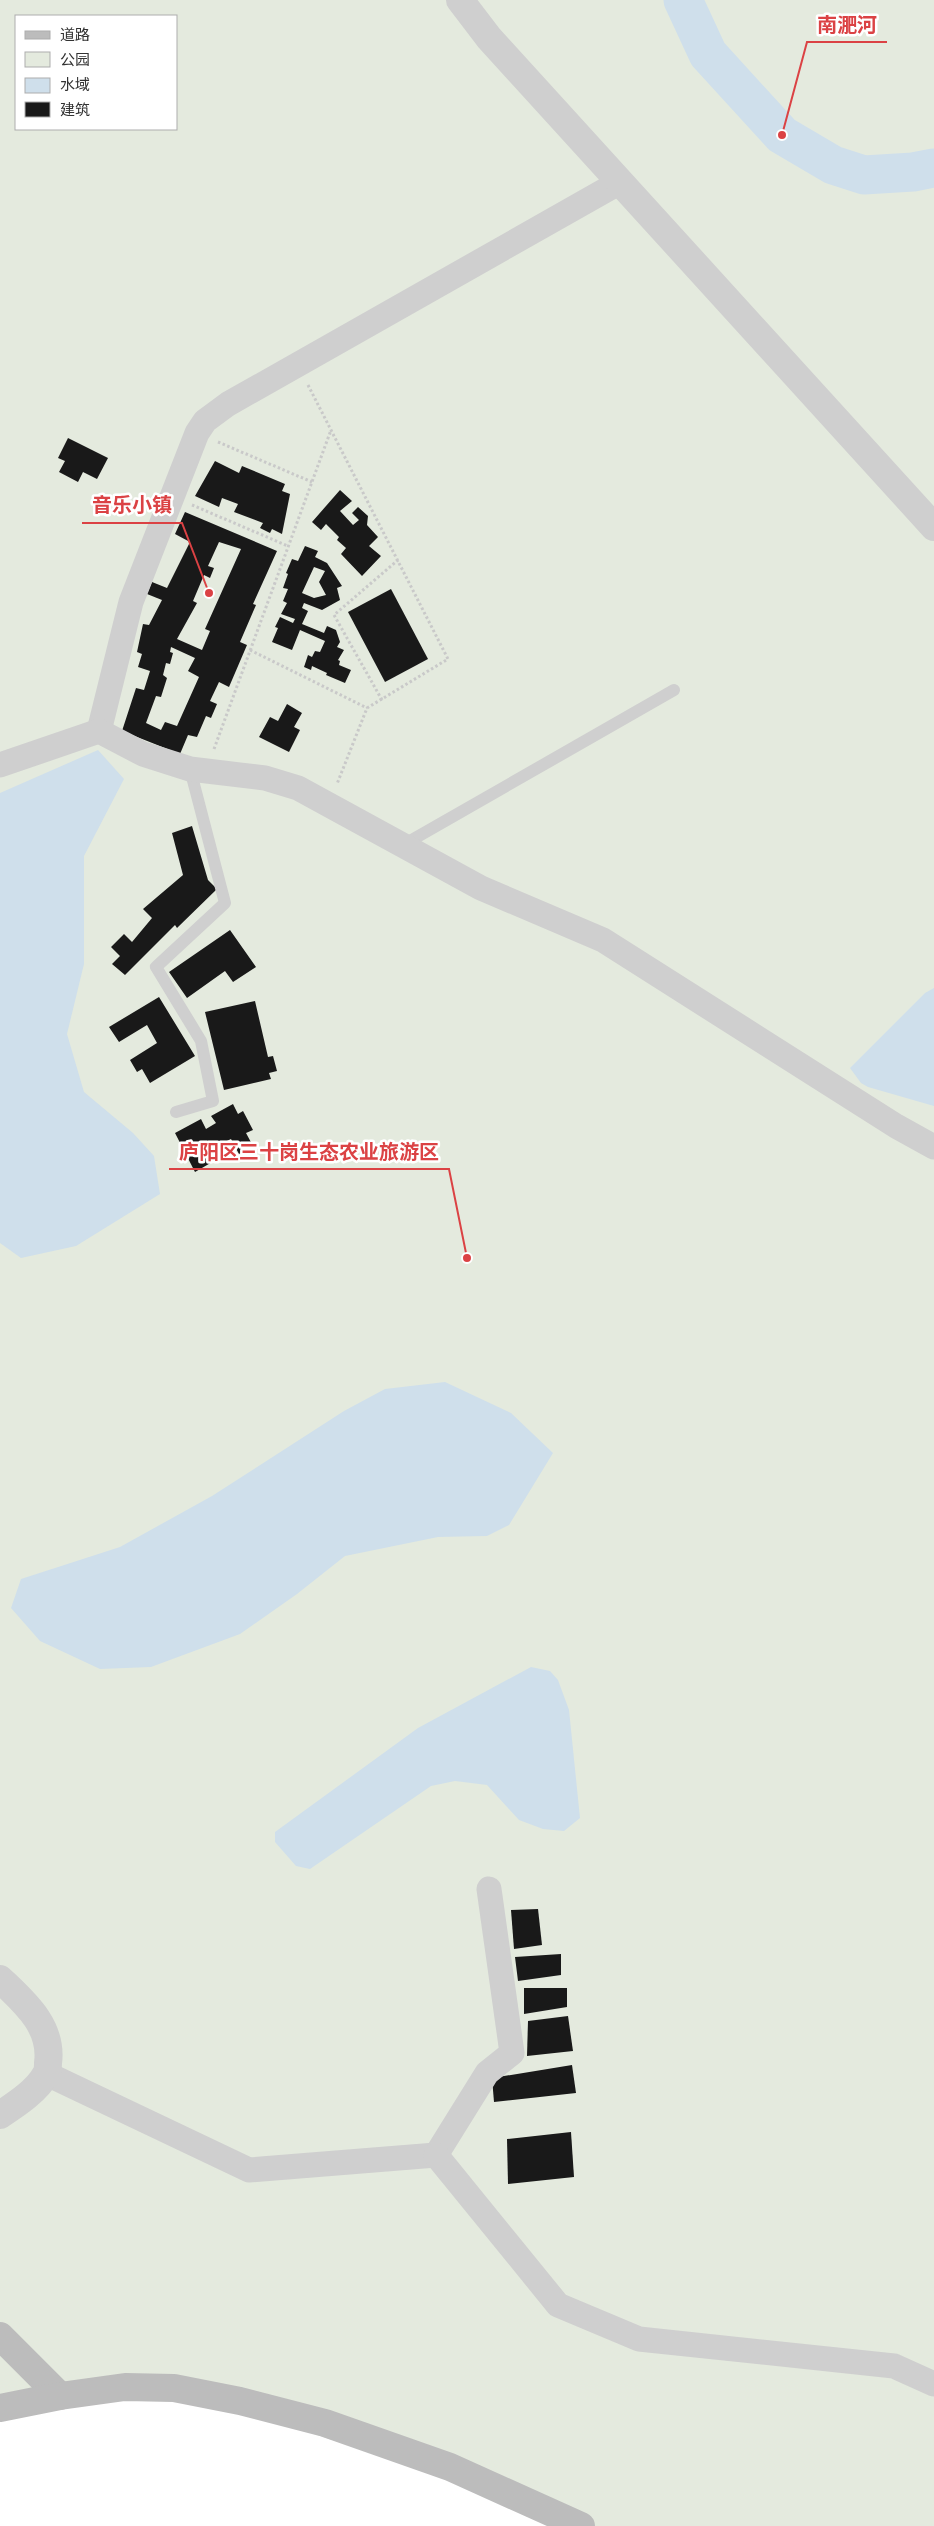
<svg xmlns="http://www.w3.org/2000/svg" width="934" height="2526" viewBox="0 0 934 2526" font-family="Signika,'Noto Sans SC',sans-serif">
<rect width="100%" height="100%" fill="#fff"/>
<path fill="#e4eade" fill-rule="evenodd" d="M0 0H934V2526H581L561 2515 174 2388 0 2408ZM16 16H176V129H16Z"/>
<g fill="#cfdfeb">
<polygon points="98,750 124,779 84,856 84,964 67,1034 84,1092 133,1133 154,1156 160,1194 76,1246 21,1258 0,1243 0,793"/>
<polygon points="934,988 934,1106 868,1087 861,1083 850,1068 925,993"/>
<polygon points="445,1382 511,1413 553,1453 509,1525 487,1536 438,1537 345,1556 297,1594 240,1634 151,1667 100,1669 40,1641 11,1608 21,1579 120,1547 212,1496 344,1411 385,1389"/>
<polygon points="531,1667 550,1671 558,1680 569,1710 580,1818 564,1831 543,1829 519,1820 487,1785 455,1781 431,1786 310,1869 296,1866 275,1842 275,1832 418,1728"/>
</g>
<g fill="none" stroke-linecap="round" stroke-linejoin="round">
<polyline stroke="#cfdfeb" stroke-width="39" points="683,0 708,54 782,135 833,165 864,175 913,172 934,168"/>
</g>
<g fill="#191919" fill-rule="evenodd">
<polygon points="68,438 108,458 97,479 83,472 78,482 59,472 65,461 58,458"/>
<polygon points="215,461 239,473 242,466 285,484 282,491 290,494 282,534 272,529 270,533 260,528 263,523 234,512 238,504 222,498 219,507 195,496"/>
<polygon points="340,490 352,501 340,511 353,525 359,520 352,513 358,507 368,516 367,525 378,537 369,546 381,556 362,576 341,554 346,548 337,540 339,537 326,524 321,530 312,522"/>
<path d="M185 512 277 551 253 604 256 605 240 642 247 645 229 687 219 682 210 701 217 704 211 718 206 716 197 737 188 735 180 754 122 731 136 688 144 690 150 671 138 667 142 654 137 652 143 624 149 625 162 600 147 594 152 582 167 588 190 542 175 534ZM219 542 241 549 205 629 210 631 202 650 177 639 197 603 193 601 204 575 210 578 214 568 208 566ZM171 647 195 658 188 671 199 677 177 726 165 722 161 730 146 723 156 696 161 697 167 678 163 675 166 663 170 664 173 653 170 652Z"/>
<path d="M305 546 318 551 315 557 327 563 342 586 337 588 340 600 322 610 304 603 302 608 308 611 302 624 324 633 327 626 336 630 340 642 337 647 344 650 338 660 340 661 339 665 351 670 345 683 326 675 327 673 312 666 311 670 304 667 308 655 312 657 315 651 320 652 325 641 300 630 292 650 272 642 278 628 275 627 280 617 293 623 295 619 281 614 287 603 283 601 288 589 283 588 288 574 286 573 292 559 298 561ZM314 567 325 571 319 582 326 595 314 598 302 593Z"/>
<polygon points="391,589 428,659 385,682 348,612"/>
<polygon points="287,704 302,713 294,727 300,730 289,752 259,737 270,717 278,721"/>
<polygon points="192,826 208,880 217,889 177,928 175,925 125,975 112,964 120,956 111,947 124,934 132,942 152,918 143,909 183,875 172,833"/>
<polygon points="230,930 256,967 233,982 225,971 187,998 169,972"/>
<polygon points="159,997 195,1056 150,1083 142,1069 137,1072 130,1060 157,1043 147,1025 119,1042 109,1027"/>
<polygon points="255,1001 268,1057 273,1056 277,1071 269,1073 271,1079 224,1090 205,1012"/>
<polygon points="233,1104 238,1114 243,1111 253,1130 246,1133 253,1146 239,1154 231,1139 208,1150 214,1161 195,1172 175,1133 201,1119 206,1129 216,1123 211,1116"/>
<polygon points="538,1909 542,1945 514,1949 511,1910"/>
<polygon points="561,1954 561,1975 518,1981 515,1957"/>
<polygon points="524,1988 567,1988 567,2007 524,2014"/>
<polygon points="568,2016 573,2051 527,2056 528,2021"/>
<polygon points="572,2065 576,2093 494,2102 492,2078"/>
<polygon points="571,2132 574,2177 508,2184 507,2139"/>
</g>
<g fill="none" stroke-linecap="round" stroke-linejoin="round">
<g stroke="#c9c9c9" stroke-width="3" stroke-dasharray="2.5 2.5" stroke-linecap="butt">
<polyline points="308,385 448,659 367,708 337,784"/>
<polyline points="218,442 312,482"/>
<polyline points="192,505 288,546"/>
<polyline points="250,650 367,708"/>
<polyline points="382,700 334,615 398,560"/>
<polyline points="214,749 331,430"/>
</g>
<g stroke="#cfcfcf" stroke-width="12">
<polyline points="403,845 674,690"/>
<polyline points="176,1112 213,1101 201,1041 156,967 225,903 190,769"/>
</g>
<g stroke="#cfcfcf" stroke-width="25">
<polyline points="99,731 131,602 197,433 205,421 228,404 620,182"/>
<polyline points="0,765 99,731 143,754 190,769 265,778 298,788 481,888 603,940 896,1126 934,1147"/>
<polyline points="47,2074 249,2170 436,2155 487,2073 512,2053 489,1889"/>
<polyline points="436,2155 558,2305 639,2339 894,2366 934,2384"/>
</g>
<g stroke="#cfcfcf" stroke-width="28">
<polyline points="460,0 489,38 934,527"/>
<path d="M0 1979C24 2002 53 2026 48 2063 48 2066 48 2071 46 2074 37 2091 15 2105 0 2115"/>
</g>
<g stroke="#bcbcbc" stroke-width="28">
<polyline points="0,2336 60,2396"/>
<polyline points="0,2408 60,2396 125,2387 174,2388 240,2401 325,2423 450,2467 581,2526"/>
</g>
</g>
<path fill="none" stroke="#db4244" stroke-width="2" d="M782 135L807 42H887M209 593L182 523H82M467 1258L449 1169H169"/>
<g fill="#db4244" stroke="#fff" stroke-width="2">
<circle cx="782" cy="135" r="5"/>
<circle cx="209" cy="593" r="5"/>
<circle cx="467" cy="1258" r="5"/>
</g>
<g font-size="20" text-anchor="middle" font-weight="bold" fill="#db4244" stroke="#fff" stroke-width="5" stroke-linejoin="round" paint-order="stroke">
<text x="847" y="32">南淝河</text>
<text x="132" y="512">音乐小镇</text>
<text x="309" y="1159">庐阳区三十岗生态农业旅游区</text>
</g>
<rect x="15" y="15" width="162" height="115" fill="#ffffff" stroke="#adadad"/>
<rect x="25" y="31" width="25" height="8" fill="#bcbcbc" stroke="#adadad"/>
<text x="60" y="40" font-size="15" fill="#323232">道路</text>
<rect x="25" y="52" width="25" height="15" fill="#e4eade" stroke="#adadad"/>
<text x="60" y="65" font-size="15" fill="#323232">公园</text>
<rect x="25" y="78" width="25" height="15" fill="#cfdfeb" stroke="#adadad"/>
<text x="60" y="90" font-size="15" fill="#323232">水域</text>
<rect x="25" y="102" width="25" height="15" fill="#191919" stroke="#adadad"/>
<text x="60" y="115" font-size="15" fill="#323232">建筑</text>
</svg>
